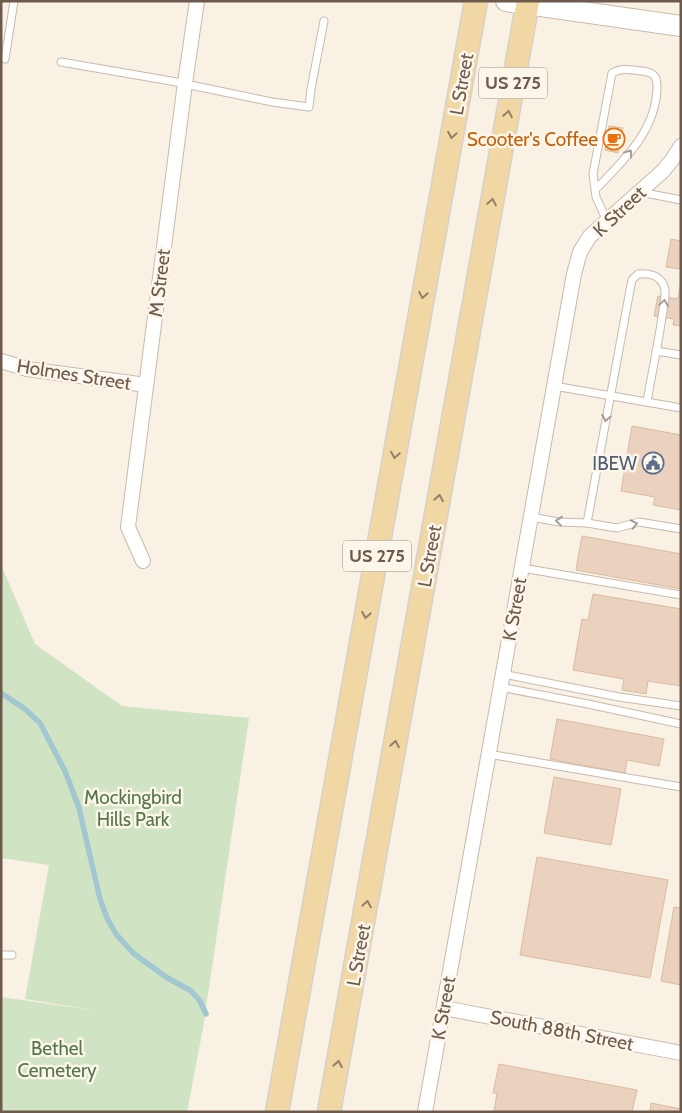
<svg xmlns="http://www.w3.org/2000/svg" width="682" height="1113" viewBox="0 0 682 1113" font-family="Cabin,sans-serif">
<rect width="100%" height="100%" fill="#f9f1e3"/>
<polygon fill="#d0e4c4" points="1,565 35,644 122,706 249,718 203,1028 187,1112 1,1112 1,997 105,1012 25,999 49,865 1,858"/>
<g fill="none" stroke-linecap="round" stroke-linejoin="round">
<polyline stroke="#a2c7d0" stroke-width="5.5" points="1,693 25,709 40,723 65,771 79,808 100,899 107,918 116,934 133,953 166,977 191,991 200,1001 206,1014"/>
</g>
<g fill="#ebd2be" stroke="#dbbaa1">
<polygon points="609,126 623,128 618,153 605,150"/>
<polygon points="671,239 681,241 681,269 666,267"/>
<polygon points="681,281 681,326 673,325 674,319 654,316 658,296 678,299"/>
<polygon points="632,426 681,435 681,510 653,505 655,497 621,491"/>
<polygon points="582,536 681,554 681,589 576,570"/>
<polygon points="593,594 681,609 681,686 648,681 646,694 622,690 624,679 573,670 582,619 588,620"/>
<polygon points="557,719 664,739 659,766 627,760 625,773 550,759"/>
<polygon points="554,777 621,789 611,845 544,833"/>
<polygon points="537,857 668,880 650,978 520,955"/>
<polygon points="674,907 681,908 681,985 661,981"/>
<polygon points="499,1064 637,1090 632,1112 494,1112 497,1093 493,1093"/>
<polygon points="651,1103 681,1109 681,1112 650,1112"/>
</g>
<g fill="none" stroke-linecap="round" stroke-linejoin="round">
<g stroke="#c8b9ac" stroke-width="9">
<g id="lane">
<polyline points="5,59 14,1"/>
<polyline points="61,62 171,81 272,102 309,107 311,89 324,21"/>
<path d="M596 189C623 161 656 131 657 88 657 76 655 73 642 71 631 70 622 67 612 73L593 174 596 197 607 221"/>
<polyline points="640,192 681,200"/>
<polyline points="656,351 681,355"/>
<polyline points="554,386 681,408"/>
<polyline points="531,517 559,522 587,523 617,528 639,522 681,529"/>
<path d="M587 523 630 290 632 280 638 274C648 273 660 275 664 286 667 294 664 302 663 310 659 341 652 371 647 402"/>
<polyline points="522,568 681,595"/>
<polyline points="503,674 619,697 681,706"/>
<polyline points="500,687 588,704 681,724"/>
<polyline points="488,754 681,787"/>
<polyline points="1,955 12,955"/>
</g>
</g>
<g stroke="#c8b9ac" stroke-width="16">
<g id="street">
<polyline points="1,361 27,369 146,385"/>
<polyline points="143,561 128,527 185,83 197,1"/>
<polyline points="444,1008 681,1053"/>
<polyline points="425,1112 574,274 580,252 590,236 663,171 672,160 681,146"/>
</g>
</g>
<g stroke="#cbbaaa" stroke-width="22">
<polyline id="secondary" points="506,1 681,26"/>
</g>
<g stroke="#d6d1cd" stroke-width="25">
<g id="primary">
<polyline points="277,1112 476,1"/>
<polyline points="329,1112 528,1"/>
</g>
</g>
<use href="#lane" stroke="#fff" stroke-width="7"/>
<use href="#street" stroke="#fff" stroke-width="14"/>
<use href="#secondary" stroke="#fff" stroke-width="20"/>
<use href="#primary" stroke="#f0d7a3" stroke-width="22"/>
</g>
<defs><path id="oneway-chevron" d="M-2-3.5L2.5 0L-2 3.5" fill="none" stroke-width="1.6" stroke-linecap="round" stroke-linejoin="round" transform="scale(1.25)"/></defs>
<g stroke="#948067">
<use href="#oneway-chevron" transform="translate(508 114) rotate(-80)"/>
<use href="#oneway-chevron" transform="translate(452 135) rotate(100)"/>
<use href="#oneway-chevron" transform="translate(492 202) rotate(-80)"/>
<use href="#oneway-chevron" transform="translate(423 295) rotate(100)"/>
<use href="#oneway-chevron" transform="translate(395 455) rotate(100)"/>
<use href="#oneway-chevron" transform="translate(439 498) rotate(-80)"/>
<use href="#oneway-chevron" transform="translate(366 615) rotate(100)"/>
<use href="#oneway-chevron" transform="translate(395 744) rotate(-80)"/>
<use href="#oneway-chevron" transform="translate(367 904) rotate(-80)"/>
<use href="#oneway-chevron" transform="translate(338 1064) rotate(-80)"/>
</g>
<g stroke="#a79c94">
<use href="#oneway-chevron" transform="translate(629 153) rotate(-54)"/>
<use href="#oneway-chevron" transform="translate(664 303) rotate(-82)"/>
<use href="#oneway-chevron" transform="translate(606 418) rotate(101)"/>
<use href="#oneway-chevron" transform="translate(559 521) rotate(-174)"/>
<use href="#oneway-chevron" transform="translate(634 524) rotate(-12)"/>
</g>
<defs>
<g id="cafe-ring" transform="scale(1.125)"><circle r="9.5" fill="#fcf5e9" stroke="#e8710a" stroke-width="1.5"/><path d="M-5.5-4.5H6V0H3Q3 3.5 0 3.5H-2.5Q-5.5 3.5-5.5 0ZM3-3.2v2h1.7v-2ZM-6 4.5H4V6H-6Z" fill="#e8710a"/></g>
<g id="civic-ring" transform="scale(1.125)"><circle r="9.5" fill="#fcf5e9" stroke="#5c6f8a" stroke-width="1.5"/><path d="M-.6-6.5H3V-4.5H.6V-3L4-1V1h2V6H-6V1h2V-1L-.6-3ZM-1.2 2.5V6h2.4V2.5Z" fill="#5c6f8a"/></g>
</defs>
<g fill-rule="evenodd">
<use href="#cafe-ring" x="614" y="139"/>
<use href="#civic-ring" x="653" y="463"/>
</g>
<g text-anchor="middle" stroke-width="5" stroke-linejoin="round" paint-order="stroke">
<g fill="#fcf5e9" stroke="#98887c" stroke-width="1">
<rect x="479" y="67.5" width="68" height="31" rx="4"/>
<rect x="343" y="540.5" width="68" height="31" rx="4"/>
</g>
<g font-size="18" font-weight="bold" fill="#6d5a4d">
<text x="513" y="89">US 275</text>
<text x="377" y="562">US 275</text>
</g>
<g font-size="19" fill="#6d5a4d" stroke="#fcf5e9">
<text transform="translate(461 84) rotate(-80)" y="7">L Street</text>
<text transform="translate(619 211) rotate(-43)" y="7">K Street</text>
<text transform="translate(159 283) rotate(-83)" y="7">M Street</text>
<text transform="translate(74 374) rotate(9)" y="7">Holmes Street</text>
<text transform="translate(429 556) rotate(-80)" y="7">L Street</text>
<text transform="translate(514 609) rotate(-80)" y="7">K Street</text>
<text transform="translate(358 955) rotate(-80)" y="7">L Street</text>
<text transform="translate(443 1008) rotate(-80)" y="7">K Street</text>
<text transform="translate(562 1030) rotate(11)" y="7">South 88th Street</text>
</g>
<g font-size="19" fill="#c56008" stroke="#fcf5e9" text-anchor="end">
<text x="598" y="146">Scooter's Coffee</text>
</g>
<g font-size="19" fill="#4e5e75" stroke="#fcf5e9" text-anchor="end">
<text x="637" y="470">IBEW</text>
</g>
<g font-size="19" fill="#547849" stroke="#fcf5e9">
<text x="133" y="804">Mockingbird<tspan x="133" dy="22">Hills Park</tspan></text>
<text x="57" y="1055">Bethel<tspan x="57" dy="22">Cemetery</tspan></text>
</g>
</g>
<rect width="682" height="1113" fill="none" stroke="#6d5a4d" stroke-width="5"/>
</svg>
